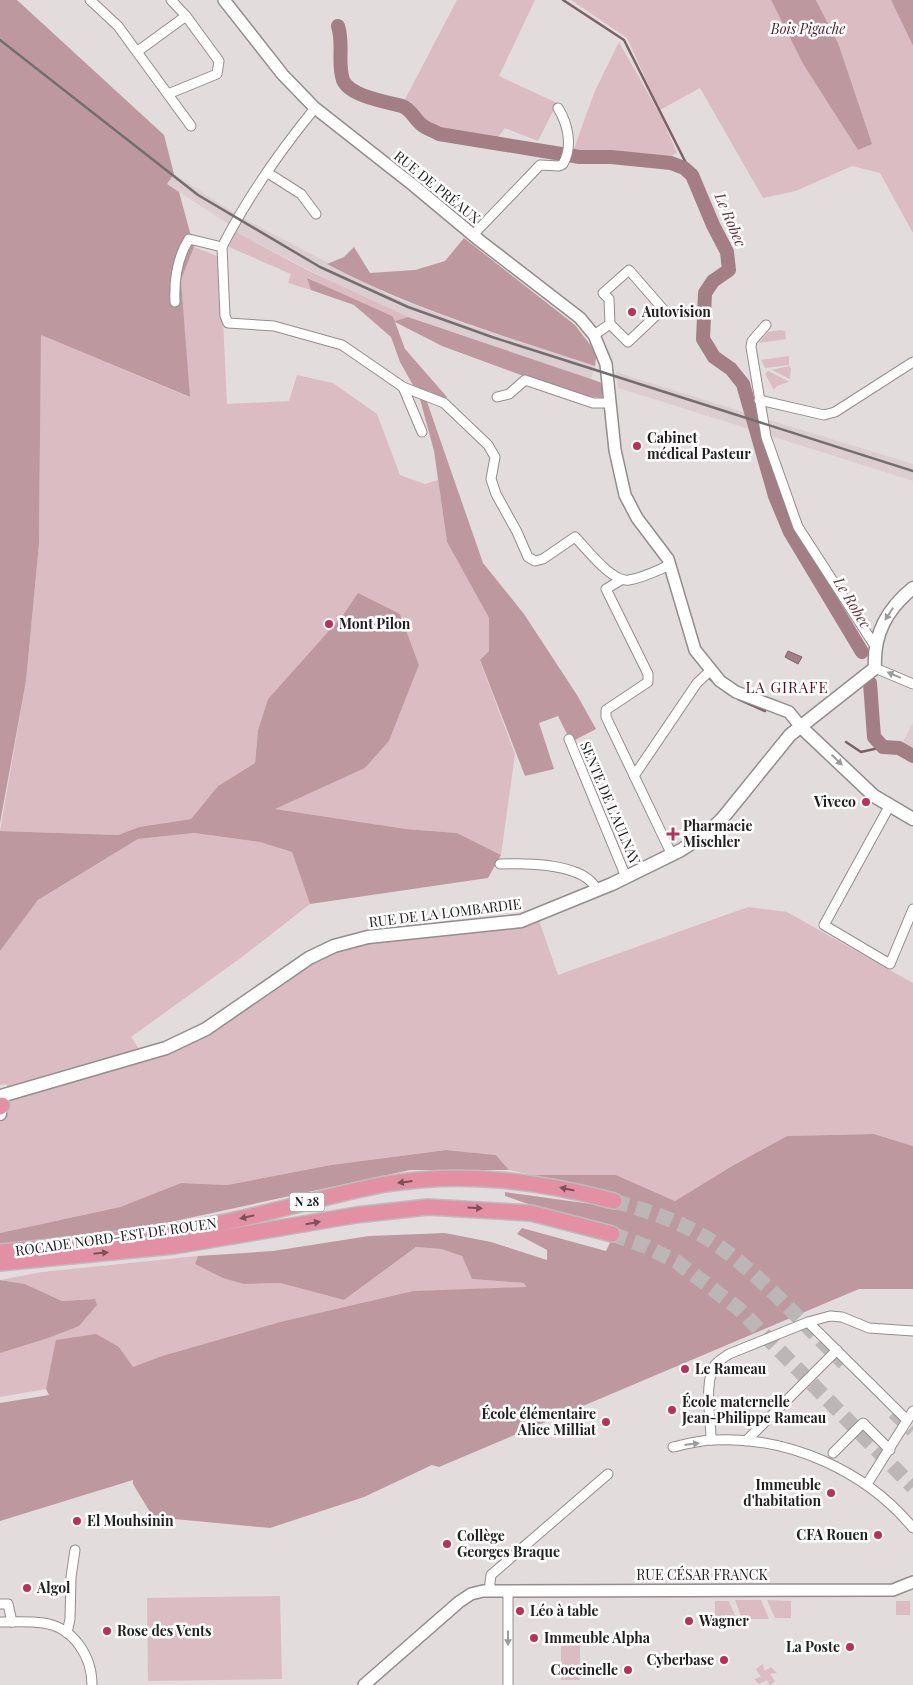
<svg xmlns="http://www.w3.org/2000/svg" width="913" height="1685" viewBox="0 0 913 1685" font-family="'Playfair Display',serif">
<rect width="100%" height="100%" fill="#e3dcdd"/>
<g fill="#dccdd0">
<polygon points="174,174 237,215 230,225 167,184"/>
<polygon points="243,218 393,297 462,323 595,366 591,379 408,317 365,299 236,232"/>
<polygon points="616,372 756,416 759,432 618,388"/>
<polygon points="766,419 913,464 913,481 771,436"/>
<polygon points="913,722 913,754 901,746"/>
</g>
<g fill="#dbbcc2">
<polygon points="457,0 535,0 499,76 557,103 538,141 505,128 495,141 432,131 402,105"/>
<polygon points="571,0 771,0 803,64 858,150 838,43 816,0 891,0 913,46 913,233 880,173 852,166 796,191 763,198 700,88 660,110 627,38"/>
<polygon points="619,42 662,118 677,153 669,157 574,149 594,93"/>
<polygon points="236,232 307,270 408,317 395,321 308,278 311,290 288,283 291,274 229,247"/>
<polygon points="194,247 220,257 227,404 289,401 297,375 333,383 377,414 400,475 425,484 438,480 447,542 489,618 489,651 480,661 515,754 501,855 457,833 406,829 274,809 365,768 389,741 419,665 400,614 358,594 343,615 268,699 258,730 255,763 218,786 191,819 139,827 118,835 0,831 26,681 39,544 41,335 189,397 181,280"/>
<polygon points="780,330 785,331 786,339 759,343 768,332"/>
<polygon points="789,356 789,365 765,368 761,360"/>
<polygon points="789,366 791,368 790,379 772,370"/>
<polygon points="768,371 788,381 788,382 777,386 774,390 765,374"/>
<polygon points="194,833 260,842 292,852 310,904 242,957 131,1037 142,1053 192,1034 322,948 537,915 558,975 748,907 787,912 913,983 913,1146 874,1134 787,1136 732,1166 675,1201 616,1175 533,1175 509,1170 496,1155 446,1150 331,1165 227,1185 181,1183 120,1207 0,1233 0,1123 8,1114 7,1084 0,1085 0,951 38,900 138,839"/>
<polygon points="416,1247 441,1249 462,1256 472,1279 524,1283 526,1288 413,1291 280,1322 162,1356 133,1368 119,1347 57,1340 46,1389 0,1397 0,1353 94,1299 62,1301 25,1284 0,1280 42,1272 198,1256 195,1264 244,1284 280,1283 344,1300"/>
<polygon points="280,1596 282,1679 148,1681 147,1598"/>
<polygon points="735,1600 761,1600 769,1619 742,1619"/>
<polygon points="767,1600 791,1601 791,1618 775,1618"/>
<polygon points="715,1601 729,1601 736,1618 715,1619"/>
<rect x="896" y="1601" width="14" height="14"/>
<rect x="561" y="1643" width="19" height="37"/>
<polygon points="763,1664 764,1671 771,1667 777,1673 770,1674 775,1681 771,1685 769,1685 767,1680 759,1684 754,1679 761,1677 756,1669"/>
</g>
<g fill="#be989f">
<polygon points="0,0 17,0 164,135 174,174 167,184 179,192 194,247 181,280 190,397 41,335 39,544 26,681 0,823"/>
<polygon points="771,0 816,0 838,43 872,144 858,150 803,64"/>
<polygon points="891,0 913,0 913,46"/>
<path d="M464 238 575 325 591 346 596 357 595 366C504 336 412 309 327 264L344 257 354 247 370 273 415 270 445 261Z"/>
<polygon points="307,278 392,316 395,321 408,317 591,379 602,383 602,398 586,396 521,375 442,346 395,322 405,349 447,397 445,402 431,392 414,387 400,362 391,337 354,305 311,290"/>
<polygon points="420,399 426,399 483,563 524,614 577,695 596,729 571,742 558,716 539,723 554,769 525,776 480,660 489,651 489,618 447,542 434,451"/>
<polygon points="358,593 400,614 419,665 389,741 365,768 275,809 406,829 457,833 501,855 488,878 310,904 292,852 260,842 194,833 138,839 38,900 0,951 0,831 118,835 139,827 191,819 218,786 255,763 258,730 268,699 343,615"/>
<polygon points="874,1134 913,1146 913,1289 859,1289 439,1467 432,1465 364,1497 270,1528 153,1517 133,1484 133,1480 0,1521 0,1403 49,1395 46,1389 56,1340 96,1334 119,1347 133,1367 162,1356 280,1322 413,1291 526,1287 524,1283 472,1279 462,1256 441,1249 416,1247 344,1300 280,1283 244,1284 223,1278 195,1264 198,1256 273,1251 369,1236 445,1233 491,1242 547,1260 547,1250 517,1234 522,1228 606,1251 616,1230 554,1213 505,1196 505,1192 613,1207 615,1196 533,1175 616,1175 675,1201 732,1166 787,1136"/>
<polygon points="446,1150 496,1155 509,1170 410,1170 138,1229 0,1246 0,1233 120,1207 181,1183 227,1185 331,1165"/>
<polygon points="0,1280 25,1284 62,1301 95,1299 97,1305 79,1326 48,1338 0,1353"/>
</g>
<polygon fill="#a37e85" stroke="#7c6267" points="788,651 802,657 798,664 785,657"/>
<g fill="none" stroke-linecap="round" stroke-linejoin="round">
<g stroke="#7c6267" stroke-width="2.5">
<polyline points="563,0 624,40 692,175"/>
<polyline points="709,678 729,694"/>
<polyline points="738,699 765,711"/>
<polyline points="846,742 861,752 883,747"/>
</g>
<g stroke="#a37e85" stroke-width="14">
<path d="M338 26C344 44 337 62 343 80 349 96 387 102 402 106 411 109 415 120 422 125 427 129 434 131 439 134L580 157H611L671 163 684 168 692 175 713 225 727 252 729 270 713 281 705 293 703 339 714 357 731 369 743 384 775 496 790 532 862 652"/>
<polyline points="870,683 874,737 883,747 899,748 913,756"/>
</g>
<g stroke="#bcb6b7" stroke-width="15" stroke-dasharray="15 8" stroke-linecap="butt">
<path d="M614 1201C642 1209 670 1218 696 1232 747 1259 801 1322 844 1363"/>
<polyline points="612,1234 645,1246 677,1262 739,1309 913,1487"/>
<polyline points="894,1412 913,1430"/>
</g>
<g stroke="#938d8e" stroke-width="11">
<g id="minor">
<polyline points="90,0 118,26 191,126"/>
<polyline points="138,51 186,16"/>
<polyline points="168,94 217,74 219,61 186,16 171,0"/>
<polyline points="268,173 301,194 316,214"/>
<path d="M473 235 540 165 559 166 563 164C573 147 568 124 558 108"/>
<path d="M222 247 225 316 228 323 274 326 342 345 403 387 444 403 488 445 495 457 491 479 496 494 517 532 528 557 535 561 543 559 575 537C586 548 612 583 629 580 643 578 658 570 670 565"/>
<path d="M222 247C247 198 280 151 315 108"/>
<path d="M175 302C174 281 177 258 189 239L222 247"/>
<polyline points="766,325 752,341 751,347 766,437 798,527 875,646"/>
<polyline points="594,335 610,324 609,299 603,293 629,270 663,309 628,342 610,324"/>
<polyline points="403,387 422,432"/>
<polyline points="497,397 509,394 525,380 593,403 610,403"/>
<polyline points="759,400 824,415 835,412 913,362"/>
<polyline points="621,580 606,589 648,674 648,682 606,710 606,717 672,855"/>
<polyline points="875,668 913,684"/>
<polyline points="569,739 626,877"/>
<polyline points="634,776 697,683 710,671"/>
<polyline points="890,805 824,925 890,964 913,909"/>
<path d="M500 864C526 863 585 863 597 890"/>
<polyline points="808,1322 907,1420"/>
<path d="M711 1440C711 1419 705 1391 712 1371 714 1363 722 1359 729 1354L808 1322 830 1316 842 1317 869 1328 913 1331"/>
<polyline points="746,1441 837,1350"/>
<path d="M673 1447C686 1444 701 1440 714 1440 789 1436 866 1471 913 1528"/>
<polyline points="833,1453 863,1423 890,1450"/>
<polyline points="867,1484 913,1411"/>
<polyline points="489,1591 491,1575 608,1474"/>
<polyline points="508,1591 508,1685"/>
<polyline points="0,1604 8,1604 12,1622"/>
<path d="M0 1622C14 1622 29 1621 43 1623 74 1627 92 1657 92 1685"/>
<polyline points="67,1633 70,1619 71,1577 75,1550"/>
</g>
</g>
<g stroke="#938d8e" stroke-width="14">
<g id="tertiary">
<polyline points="224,0 283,75 315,108 413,185 479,240 580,318 594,335 606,364 615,450 625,495 637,518 668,559 695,650 720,681 736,692 789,712 801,727"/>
<polyline points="364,1685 459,1602 471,1594 483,1591 893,1590 913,1582"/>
</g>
</g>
<g stroke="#938d8e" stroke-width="15">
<g id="secondary">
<polyline points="801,727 874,796 913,819"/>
<path d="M0 1114 1 1096 166 1048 206 1029 309 958 334 946 368 937 521 921 612 884 681 850 706 834 722 819 790 735 875 668C873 634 887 609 913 588"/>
</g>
</g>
<g stroke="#bdbcbc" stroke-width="18">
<g id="trunk">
<polyline points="0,1107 2,1105"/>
<path d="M0 1252C75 1245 151 1237 225 1222 279 1211 332 1194 386 1184 464 1171 539 1181 614 1201"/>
<polyline points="0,1263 174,1246 356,1215 428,1207 531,1213 612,1234"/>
</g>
</g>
<use href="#minor" stroke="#fff" stroke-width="9"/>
<use href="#tertiary" stroke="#fff" stroke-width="11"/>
<use href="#secondary" stroke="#fff" stroke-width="12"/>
<use href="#trunk" stroke="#e390a4" stroke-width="15"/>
<polyline stroke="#736f70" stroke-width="2.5" points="0,40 198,195 320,267 408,307 492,337 913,471"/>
</g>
<defs><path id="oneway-solid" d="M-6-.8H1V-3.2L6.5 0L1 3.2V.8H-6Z" transform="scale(1.25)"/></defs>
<g fill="#9c9b9b">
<use href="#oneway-solid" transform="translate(889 614) rotate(123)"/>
<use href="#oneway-solid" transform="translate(894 675) rotate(-157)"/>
<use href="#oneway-solid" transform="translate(837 760) rotate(44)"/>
<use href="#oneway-solid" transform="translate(692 1444) rotate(-7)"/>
<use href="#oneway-solid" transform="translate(508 1638) rotate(90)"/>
</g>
<g fill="#79525c">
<use href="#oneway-solid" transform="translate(405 1182) rotate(173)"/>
<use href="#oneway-solid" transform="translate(567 1189) rotate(-168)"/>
<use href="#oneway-solid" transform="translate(475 1208) rotate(3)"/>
<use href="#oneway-solid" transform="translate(247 1217) rotate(167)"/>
<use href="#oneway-solid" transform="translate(313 1223) rotate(-10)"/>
<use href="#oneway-solid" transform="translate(101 1253) rotate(-6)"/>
</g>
<g fill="#bc2e5d" stroke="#fff" stroke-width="2">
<circle cx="632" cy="312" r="5"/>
<circle cx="637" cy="446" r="5"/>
<circle cx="329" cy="624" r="5"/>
<circle cx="866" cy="802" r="5"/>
<path d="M670.5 826.5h5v5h5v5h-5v5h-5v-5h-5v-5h5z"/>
<circle cx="685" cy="1369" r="5"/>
<circle cx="672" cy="1410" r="5"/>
<circle cx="606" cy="1422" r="5"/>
<circle cx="831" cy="1493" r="5"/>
<circle cx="77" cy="1521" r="5"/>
<circle cx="878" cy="1535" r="5"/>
<circle cx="447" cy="1544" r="5"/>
<circle cx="27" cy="1588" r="5"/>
<circle cx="520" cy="1611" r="5"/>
<circle cx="689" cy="1621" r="5"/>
<circle cx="107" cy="1631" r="5"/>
<circle cx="534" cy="1638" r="5"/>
<circle cx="850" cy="1647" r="5"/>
<circle cx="724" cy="1660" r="5"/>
<circle cx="628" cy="1670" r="5"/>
</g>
<g text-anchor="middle" stroke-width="5" stroke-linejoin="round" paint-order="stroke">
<rect fill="#fff" stroke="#646364" stroke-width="1" x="289.5" y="1192.5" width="35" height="19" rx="4"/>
<g font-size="12" font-weight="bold" fill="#222021">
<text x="307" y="1206">N 28</text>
</g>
<g font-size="14" font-style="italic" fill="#511e2c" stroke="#fff">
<text x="808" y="34">Bois Pigache</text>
</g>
<g font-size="14" fill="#222021" stroke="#fff">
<text transform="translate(437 187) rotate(39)" y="5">RUE DE PRÉAUX</text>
<text transform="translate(610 803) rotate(67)" y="5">SENTE DE L'AULNAY</text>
<text transform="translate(445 913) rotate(-7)" y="5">RUE DE LA LOMBARDIE</text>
<text transform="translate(116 1237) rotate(-8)" y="5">ROCADE NORD-EST DE ROUEN</text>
<text x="702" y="1580">RUE CÉSAR FRANCK</text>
</g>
<g font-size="14" font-weight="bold" fill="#222021" stroke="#fff" text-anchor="start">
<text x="642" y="317">Autovision</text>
<text x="647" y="443">Cabinet<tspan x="647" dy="16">médical Pasteur</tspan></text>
<text x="339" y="629">Mont Pilon</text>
<text x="856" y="807" text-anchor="end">Viveco</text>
<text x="683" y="831">Pharmacie<tspan x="683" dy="16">Mischler</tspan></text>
<text x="695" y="1374">Le Rameau</text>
<text x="682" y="1407">École maternelle<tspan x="682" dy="16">Jean-Philippe Rameau</tspan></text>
<text x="596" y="1419" text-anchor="end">École élémentaire<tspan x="596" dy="16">Alice Milliat</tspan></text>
<text x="821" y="1490" text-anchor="end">Immeuble<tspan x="821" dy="16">d'habitation</tspan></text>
<text x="87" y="1526">El Mouhsinin</text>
<text x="868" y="1540" text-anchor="end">CFA Rouen</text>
<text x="457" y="1541">Collège<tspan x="457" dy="16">Georges Braque</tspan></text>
<text x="37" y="1593">Algol</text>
<text x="530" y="1616">Léo à table</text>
<text x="699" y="1626">Wagner</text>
<text x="117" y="1636">Rose des Vents</text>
<text x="544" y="1643">Immeuble Alpha</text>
<text x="840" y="1652" text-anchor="end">La Poste</text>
<text x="714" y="1665" text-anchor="end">Cyberbase</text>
<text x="618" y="1675" text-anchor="end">Coccinelle</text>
</g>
<g font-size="15" font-style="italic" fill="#67333f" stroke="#fff">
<text transform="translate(730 220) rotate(67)" y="5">Le Robec</text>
<text transform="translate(852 603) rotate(59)" y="5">Le Robec</text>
</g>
<g font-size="15" letter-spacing="1" fill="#520e25" stroke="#fff">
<text x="787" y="693">LA GIRAFE</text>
</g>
</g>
</svg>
